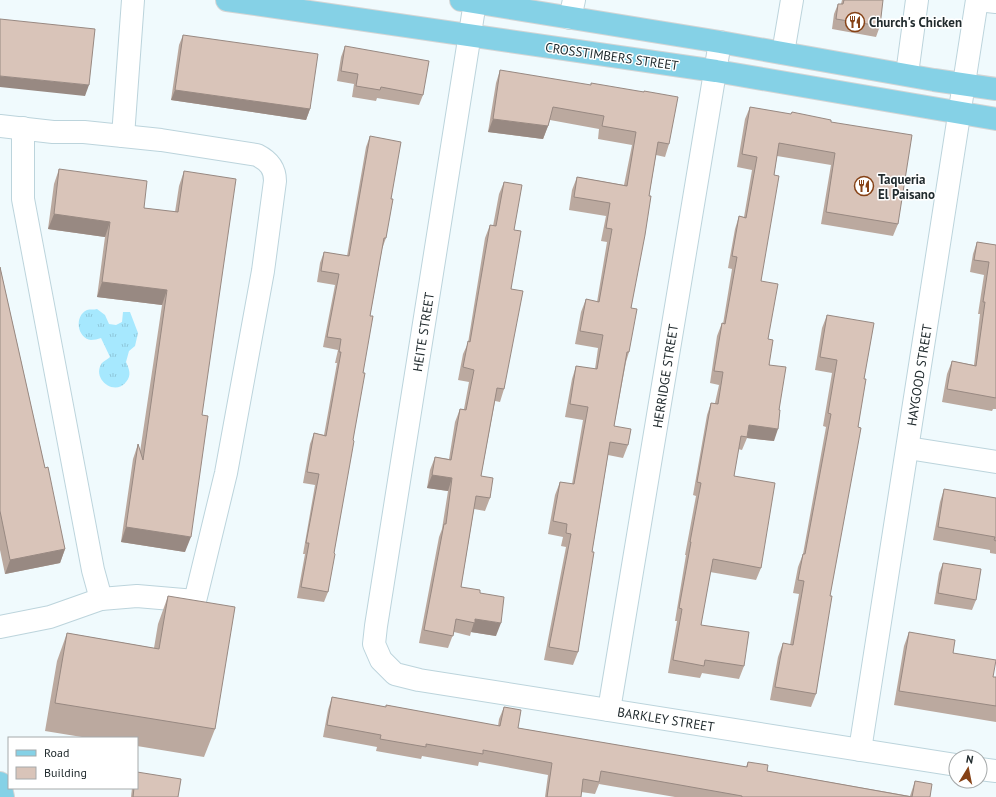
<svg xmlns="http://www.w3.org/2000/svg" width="996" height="797" viewBox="0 0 996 797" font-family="'PT Sans',sans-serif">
<defs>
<pattern id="grass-tufts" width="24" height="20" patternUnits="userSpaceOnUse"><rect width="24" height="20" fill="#a6e8fe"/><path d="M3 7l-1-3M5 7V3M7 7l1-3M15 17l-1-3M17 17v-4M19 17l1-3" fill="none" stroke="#8fc7da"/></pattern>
</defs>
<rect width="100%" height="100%" fill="#f0fafd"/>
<path fill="url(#grass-tufts)" d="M97 309 105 315 109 324 116 325 122 322 123 312H130L138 333 135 346 129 351 126 362C129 369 132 375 126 382 114 397 91 378 102 363 104 361 108 359 110 357L101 338C98 339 94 340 91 340 77 338 74 316 87 310 90 309 94 310 97 309Z"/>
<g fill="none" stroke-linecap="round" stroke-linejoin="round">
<g stroke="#bcd4dc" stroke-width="24">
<g id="minor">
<polyline points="978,0 996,2"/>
<polyline points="475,2 376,626 374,644 381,660 395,674 419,680 956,765"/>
<polyline points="570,18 574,0"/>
<polyline points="783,53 792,0"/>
<polyline points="907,74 917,0"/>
<path d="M0 126 53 132H84L161 140 257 155C269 161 275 168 275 181L263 271 226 473 195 601 137 596 101 599 50 617 0 627"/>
<polyline points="23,128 23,199 93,570 101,599"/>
<polyline points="123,136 133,0"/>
<polyline points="908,448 996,462"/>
<polyline points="609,710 720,42"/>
<polyline points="860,750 977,0"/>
<polyline points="980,769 996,771"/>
</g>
</g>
<g stroke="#d3d5d5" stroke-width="24">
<g id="major">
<polyline points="227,0 716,71 996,119"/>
<polyline points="461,0 720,42 934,80 996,89"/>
<polyline points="0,783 3,797"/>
</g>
</g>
<use href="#minor" stroke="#fff" stroke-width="22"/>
<use href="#major" stroke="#85d1e6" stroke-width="22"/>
</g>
<g fill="#bba99f">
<polygon points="842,0 882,0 880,26 876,37 832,29 834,14 838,4 841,4"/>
<polygon points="183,35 310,109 306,120 171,100 179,45"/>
<polygon points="345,46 423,95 419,105 377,98 376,101 352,97 354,84 337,81 341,57"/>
<polygon points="500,70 669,144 665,157 656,155 649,196 631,308 629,352 626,362 614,426 628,445 623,458 608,455 592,552 578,652 573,665 544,660 566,547 561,546 563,537 548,534 555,495 560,482 572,484 583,420 565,417 572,379 576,366 595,369 598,348 575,344 581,312 586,299 597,302 607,242 601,241 606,216 569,210 572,190 577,177 624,185 632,145 598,139 599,129 550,120 548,126 543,139 488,132 496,83"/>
<polygon points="750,107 831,122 898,224 893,236 821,224 831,165 777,156 774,175 761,281 768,339 774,441 747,438 742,450 738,449 734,476 761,568 756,580 710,572 701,625 744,666 739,679 702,673 700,678 668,673 677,621 675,621 686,555 685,555 696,496 693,495 707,415 711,403 715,403 719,385 710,383 717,336 722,323 723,324 732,269 728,268 735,229 739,216 744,217 752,170 737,167 745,119"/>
<polygon points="370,136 391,199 386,238 382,249 370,316 363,373 353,440 334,553 328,592 324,602 297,598 305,554 303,554 315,485 303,483 310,444 314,433 324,435 337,363 335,363 338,350 323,347 335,285 317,282 320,263 324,252 347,256 366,147"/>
<polygon points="59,169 144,208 175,212 179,186 184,171 202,415 185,552 121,542 133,459 138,444 140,452 162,305 97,297 105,237 48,229 54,184"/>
<polygon points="504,182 514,230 511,289 504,389 500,402 495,401 481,476 490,498 485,511 474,509 461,587 480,593 496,636 471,632 470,636 454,632 448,648 419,643 439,537 442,529 448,491 427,488 430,470 435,457 449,459 455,422 460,409 464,409 469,382 458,380 463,354 468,343 485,238 490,225 493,226 499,194"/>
<polygon points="977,242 996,245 996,409 993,409 992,411 942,402 947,374 952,361 974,365 980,314 978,314 984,275 970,272 973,254"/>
<polygon points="0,267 45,468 65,549 60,563 5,574 0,550"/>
<polygon points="827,315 864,379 858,427 830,596 816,694 811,707 770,700 778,657 783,643 790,645 799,594 793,593 798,567 803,554 826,427 823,426 832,373 815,370 822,328"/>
<polygon points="944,489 996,498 996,554 990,553 990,550 933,540 940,502"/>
<polygon points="943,563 976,600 972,610 934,604 939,573"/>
<polygon points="168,596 215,729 204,757 137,746 137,738 88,738 45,731 57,661 67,633 154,648 158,624"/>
<polygon points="909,632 953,653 993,677 996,677 996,722 894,705 904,646"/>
<polygon points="332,697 386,707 386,705 498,726 499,719 504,707 518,728 746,767 748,762 767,771 910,796 915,781 930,797 675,797 599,784 595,794 581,792 581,797 545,797 548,775 479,762 478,766 422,756 421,759 376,751 377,747 323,737 328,710"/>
<polygon points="132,788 137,788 178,797 131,797"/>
</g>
<g fill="#988982">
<polygon points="0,76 89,85 85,96 0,87"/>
<polygon points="175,90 310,109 306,120 171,100"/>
<polygon points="493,119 548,126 543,139 488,132"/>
<polygon points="54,214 110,222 105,237 48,229"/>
<polygon points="102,282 167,290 162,305 97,297"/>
<polygon points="749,425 778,429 774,441 747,438"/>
<polygon points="432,475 452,478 448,491 427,488"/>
<polygon points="126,527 191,537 185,552 121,542"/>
<polygon points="65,549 60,563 5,574 10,560"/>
<polygon points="475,619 501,623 496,636 471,632"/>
</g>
<g fill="#d9c4b9" stroke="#988982">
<polygon points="844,0 883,0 880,26 836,19 838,4 843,4"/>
<polygon points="0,19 95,29 89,85 0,76"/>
<polygon points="183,35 318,54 310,109 175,90"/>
<polygon points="345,46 429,61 423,95 381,87 380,90 356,86 358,74 341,71"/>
<polygon points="500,70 591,85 591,83 644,92 644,91 678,97 669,144 658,142 649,196 651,196 645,235 631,308 637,309 629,352 627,352 614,426 631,429 628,445 610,442 592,552 594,552 578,652 549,647 571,534 566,533 567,524 553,521 560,482 574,484 588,407 570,404 576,366 597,369 603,335 580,331 586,299 599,302 612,229 606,228 610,203 574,197 577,177 627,186 636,132 602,126 604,116 553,107 548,126 493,119"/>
<polygon points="750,107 791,114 792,112 831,120 831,122 912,135 898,224 826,212 835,153 779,143 774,175 779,176 761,281 778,284 768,339 773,340 769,365 786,367 779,410 780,410 778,429 749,425 747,437 741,436 734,476 775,483 761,568 713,559 701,625 749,632 744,666 705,660 704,666 673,660 682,609 679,608 691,542 690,542 701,483 697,482 711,403 718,404 723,372 714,371 722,323 725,324 737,257 732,256 739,216 746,218 757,157 742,154"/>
<polygon points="370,136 401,142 391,199 393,199 386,238 384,238 370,316 373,316 363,373 365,373 353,440 354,441 334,553 335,554 328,592 301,587 309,543 306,543 319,474 307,472 314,433 326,436 341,352 339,352 341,339 327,337 339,274 321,271 324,252 349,256"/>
<polygon points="59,169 147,181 144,208 178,212 184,171 236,179 202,415 208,416 191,537 126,527 138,444 143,460 167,290 102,282 110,222 54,214"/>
<polygon points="504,182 522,185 514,230 521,231 511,289 523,291 504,389 497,388 481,476 493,478 490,498 476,496 461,587 480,590 480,593 504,597 501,623 475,619 475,623 456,619 453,636 424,630 444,524 446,524 452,478 432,475 435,457 451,460 460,409 466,410 474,370 463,367 468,341 470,342 490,225 496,226"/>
<polygon points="977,242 996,245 996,398 947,389 952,361 976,366 985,302 983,302 989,262 974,260"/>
<polygon points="0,267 45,468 48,467 65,549 10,560 0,511"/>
<polygon points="827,315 874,323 864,379 866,379 858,427 861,428 830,596 832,596 816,694 775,687 783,643 793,645 804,581 798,580 803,554 805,554 831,414 828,413 837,360 820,357"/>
<polygon points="944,489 996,498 996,541 994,540 995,537 938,527"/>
<polygon points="943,563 981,569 976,600 938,593"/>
<polygon points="168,596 235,607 215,729 55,703 67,633 159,649"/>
<polygon points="909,632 955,640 953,653 996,660 993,677 996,677 996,706 899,691"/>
<polygon points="332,697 386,707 386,705 500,726 504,707 521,710 518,728 747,767 748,762 768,765 767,771 912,797 915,781 932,784 930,797 742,797 742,796 601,771 599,782 583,779 581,797 547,797 552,763 483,750 483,754 426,744 426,747 380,739 381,735 327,725"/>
<polygon points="137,772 181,779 178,797 133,797 134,788 137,788"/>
</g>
<defs>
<g id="restaurant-ring" transform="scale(1)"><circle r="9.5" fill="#fff" stroke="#864216" stroke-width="1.5"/><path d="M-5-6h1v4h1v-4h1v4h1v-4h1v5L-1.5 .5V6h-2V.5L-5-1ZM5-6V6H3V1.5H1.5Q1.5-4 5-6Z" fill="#864216"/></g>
</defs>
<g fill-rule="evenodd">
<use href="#restaurant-ring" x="855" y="22"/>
<use href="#restaurant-ring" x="864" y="186"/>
</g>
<g text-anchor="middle" stroke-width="3" stroke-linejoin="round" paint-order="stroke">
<g font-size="13" font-weight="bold" fill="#212b2e" stroke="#fff" text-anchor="start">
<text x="869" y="27">Church's Chicken</text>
<text x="878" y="184">Taqueria<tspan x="878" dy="15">El Paisano</tspan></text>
</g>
<g font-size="13" fill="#212b2e" stroke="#fff">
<text transform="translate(612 56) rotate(8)" y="5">CROSSTIMBERS STREET</text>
<text transform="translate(423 332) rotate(-81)" y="5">HEITE STREET</text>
<text transform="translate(919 375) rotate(-81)" y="5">HAYGOOD STREET</text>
<text transform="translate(665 376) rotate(-81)" y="5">HERRIDGE STREET</text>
<text transform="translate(666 719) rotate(9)" y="5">BARKLEY STREET</text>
</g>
</g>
<rect x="8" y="737" width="130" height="52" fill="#ffffff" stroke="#a6aaab"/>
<rect x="16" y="750" width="20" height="6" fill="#85d1e6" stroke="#a6aaab"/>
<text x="44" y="757" font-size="12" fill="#212b2e">Road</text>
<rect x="16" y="767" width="20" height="12" fill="#d9c4b9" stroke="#a6aaab"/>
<text x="44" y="777" font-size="12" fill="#212b2e">Building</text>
<g transform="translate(968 769) rotate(10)"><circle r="19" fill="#ffffff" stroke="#a6aaab"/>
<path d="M0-3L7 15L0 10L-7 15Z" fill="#864216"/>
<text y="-6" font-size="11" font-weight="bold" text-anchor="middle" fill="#212b2e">N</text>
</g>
</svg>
